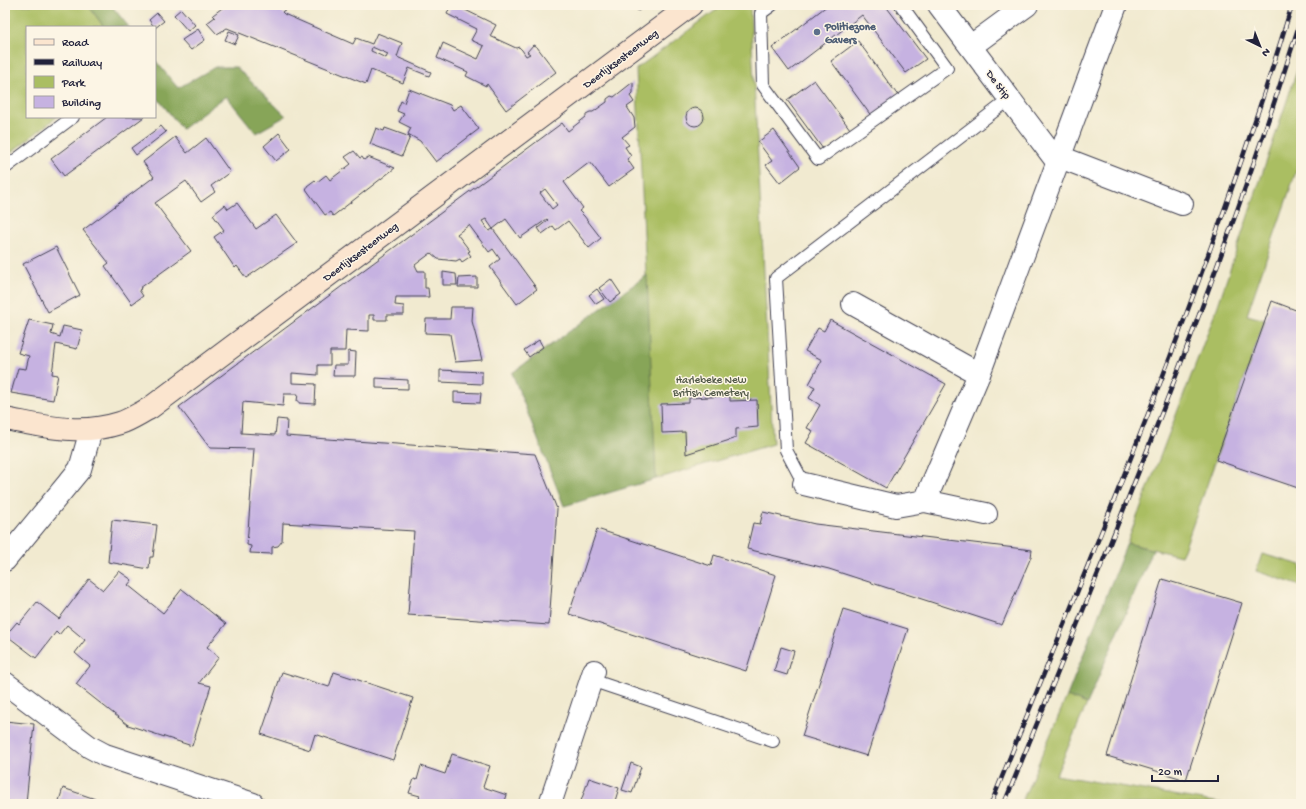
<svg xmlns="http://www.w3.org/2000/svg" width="1306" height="809" viewBox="0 0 1306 809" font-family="'Gochi Hand',sans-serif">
<rect width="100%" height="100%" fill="#fcf5e5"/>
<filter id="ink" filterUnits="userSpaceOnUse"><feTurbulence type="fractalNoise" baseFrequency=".025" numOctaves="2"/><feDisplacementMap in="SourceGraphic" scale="8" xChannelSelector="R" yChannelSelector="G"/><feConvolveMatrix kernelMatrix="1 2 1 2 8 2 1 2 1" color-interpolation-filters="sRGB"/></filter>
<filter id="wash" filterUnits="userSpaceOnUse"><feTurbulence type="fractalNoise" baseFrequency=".012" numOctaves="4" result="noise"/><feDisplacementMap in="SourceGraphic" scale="16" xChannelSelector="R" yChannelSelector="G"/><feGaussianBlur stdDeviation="0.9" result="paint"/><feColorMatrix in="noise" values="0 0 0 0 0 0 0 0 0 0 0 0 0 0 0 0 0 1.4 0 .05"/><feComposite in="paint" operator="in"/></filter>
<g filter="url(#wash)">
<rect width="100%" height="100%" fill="#f1ead0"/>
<g fill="#aabe62" stroke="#66704e">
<polygon points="5,5 88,5 104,27 27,27 27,117 57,117 5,157"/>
<polygon points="723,5 750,5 773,444 656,479 636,69"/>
<polygon points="1301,59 1301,157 1247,315 1265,320 1184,550 1181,556 1127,543 1217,308"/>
<polygon points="1262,554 1301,565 1301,586 1256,571"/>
<polygon points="1067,696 1087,704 1056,775 1226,804 1021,804"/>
</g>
<g fill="#87a558" stroke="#54644a">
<polygon points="88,5 111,5 129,27 104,27"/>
<polygon points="155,60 178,88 215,67 236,67 286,116 256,133 226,96 182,129 155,95"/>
<polygon points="647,275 656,479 564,506 512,373"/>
<polygon points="1127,543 1153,550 1087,704 1067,696"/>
</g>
<g id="blocks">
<g fill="#c6b2e1" fill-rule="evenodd">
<path d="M226 5H291L282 12 284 14 353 44 356 38 372 44 377 33 402 43 397 57 431 72 429 76 409 68 403 83 371 70 366 84 227 28 217 34 207 23 215 17 213 15ZM372 47 388 54 386 58 371 51Z"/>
<polygon points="451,5 455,5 496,25 490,36 516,48 519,47 522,50 526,56 530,54 527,52 533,45 537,47 556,72 506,110 487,84 486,86 466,76 468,72 437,58 443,43 478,59 484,46 471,40 477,29 447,14"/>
<polygon points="634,5 647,5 638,11"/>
<polygon points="828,5 885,5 926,59 906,73 862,15 789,71 772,48"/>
<polygon points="181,9 195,25 188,31 174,15"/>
<polygon points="157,13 164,21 155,28 149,20"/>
<polygon points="198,29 205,40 191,50 182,40"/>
<polygon points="229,31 239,35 235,44 225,40"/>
<polygon points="858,41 899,97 872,117 831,61"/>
<polygon points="814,80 850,129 823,149 787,100"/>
<path d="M633 82V93L630 96 634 102 627 107 634 118 635 127 622 137 629 145 625 147 631 156 627 159 634 169 609 187 590 162 564 182 583 208 579 211 584 216 601 238 589 248 568 221 556 230 553 226 542 234 538 228 548 220 547 219 520 238 506 219 493 229 537 289 517 304 490 267 500 259 493 249 489 252 469 225 457 234 470 251 468 252 471 256 462 262 460 259 456 261 438 259 431 253 415 265 418 271H425V288H428L429 297H396L395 305 404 306V315H387V320H374V315H369V331L346 330 345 351H330V365H318V375L292 373V383L316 384 315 404 299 403V401H297L298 394H284L283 406 243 402 241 433 275 435 277 419 287 420 286 436 535 454 557 509 549 625 408 615 414 531 283 523 282 541 278 546 272 547V554L250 553 251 546 247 545 254 449 210 448 179 407 562 123 568 131 586 117V114L590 112H593L607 102V99L611 96 614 97ZM545 189 557 205 552 209 540 193ZM486 219 493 229 489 231 482 221Z"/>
<polygon points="409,89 450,105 453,110 461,105 479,129 436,162 420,141 408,134 411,128 399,122 404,114 397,111 401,101 404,103"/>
<circle cx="695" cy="117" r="9"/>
<polygon points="107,117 144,117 64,176 51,159"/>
<polygon points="161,126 166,132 136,155 131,148"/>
<polygon points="376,128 384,131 385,128 410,137 402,156 370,144"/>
<polygon points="774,130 800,167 780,183 766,165 772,161 758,142"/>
<polygon points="279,133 291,149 276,161 264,146"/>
<polygon points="175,137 187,153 206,138 230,172 211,186 215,192 201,202 186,181 155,203 191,251 140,288 141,289 139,290 143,296 132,304 105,266 109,263 83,230 154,177 143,162"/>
<polygon points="354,151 360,158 362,157 364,160 368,157 395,168 333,216 330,212 325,215 306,189 307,188 307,186 315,180 317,182 326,175 330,180 351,164 345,157"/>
<polygon points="237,203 256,229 276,215 297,243 246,278 237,266 235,268 214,237 224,230 213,215 225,205 228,209"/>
<polygon points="56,247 80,295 48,312 23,264"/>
<polygon points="443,272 456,274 457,285 443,285"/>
<polygon points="477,277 477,287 458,287 459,278"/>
<polygon points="611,279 621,294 610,302 599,288"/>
<polygon points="597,289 604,299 596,304 589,295"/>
<polygon points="1272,301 1301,312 1301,489 1216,460"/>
<polygon points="451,307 473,307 472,321 482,360 455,362 450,334 425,333 426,319 450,319"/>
<polygon points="29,320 53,325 51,334 60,337 63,326 82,330 77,349 56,344 52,374 58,375 53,400 11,393 18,368 26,369 29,356 18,353"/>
<polygon points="830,320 946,384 886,488 806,443 813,431 807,428 820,405 809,398 815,387 809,384 822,360 805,351 818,328 824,331"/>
<polygon points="539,340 543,347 529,357 524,350"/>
<polygon points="348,351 356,352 355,376 333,376 334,365 348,365"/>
<polygon points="440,370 482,372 482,384 440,382"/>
<polygon points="376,378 408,380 408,389 376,388"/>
<polygon points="454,392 481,393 480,403 454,402"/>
<polygon points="730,396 730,401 757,400 758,427 736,429 736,438 686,454 685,432 662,433 661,404 689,403 689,398"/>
<polygon points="763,512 815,524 1032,550 1031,557 1002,625 829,569 747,549 753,523 760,524"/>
<polygon points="112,520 157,525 153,557 150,557 149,569 108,562"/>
<polygon points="597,529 711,566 714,555 776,575 746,671 569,614"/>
<polygon points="119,571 132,580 128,585 163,613 182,589 226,624 207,647 219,657 199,683 211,686 192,746 128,725 76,684 90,666 75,653 85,640 67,625 59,635 56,632 36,658 6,635 17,622 19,624 37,602 59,619 89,579 103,590"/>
<polygon points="1162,579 1242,603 1186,780 1107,756"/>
<polygon points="843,609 908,629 867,756 802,736"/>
<polygon points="781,647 794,651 787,675 774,671"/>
<polygon points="282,672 329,687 334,672 413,698 393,760 315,734 310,750 261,734"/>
<polygon points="5,721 34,724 26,803 5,801"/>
<polygon points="452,754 490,766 483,787 507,795 504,804 458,804 450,801 449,804 417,804 420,796 409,793 414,779 417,780 421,766 445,774"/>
<polygon points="631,763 641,767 632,793 622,790"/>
<polygon points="589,778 619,788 614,804 580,804"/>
<polygon points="63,788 110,804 58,804"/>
</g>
</g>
</g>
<g filter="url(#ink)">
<use href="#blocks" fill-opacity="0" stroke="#414051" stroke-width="1"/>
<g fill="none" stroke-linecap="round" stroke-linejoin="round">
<g stroke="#414051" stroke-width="14">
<g id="lane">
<polyline points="772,5 761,13 763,85 818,159 947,68 901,5"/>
<polyline points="5,168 73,117"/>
<polyline points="804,484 786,450 776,278 1010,99"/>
<polyline points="591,680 773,741"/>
</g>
</g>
<g stroke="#414051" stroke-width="24">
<g id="street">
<polyline points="939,5 1058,163"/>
<polyline points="971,46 1027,5"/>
<polyline points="1060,157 1182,204"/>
<polyline points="853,304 979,374"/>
<polyline points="804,484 896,506 925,501 986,514"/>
<polyline points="925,501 979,374 1116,5"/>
<polyline points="5,560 80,469 91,430"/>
<polyline points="5,683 90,747 105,755 253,804"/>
<polyline points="550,804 594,671"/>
</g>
</g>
<g stroke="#414051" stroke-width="24">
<path id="secondary" d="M5 419C45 426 79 436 120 423 130 420 140 413 150 408L691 5"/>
</g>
<use href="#lane" stroke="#fff" stroke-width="12"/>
<use href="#street" stroke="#fff" stroke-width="22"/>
<use href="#secondary" stroke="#fbe5cf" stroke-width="22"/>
<g stroke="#22223b" stroke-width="4.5">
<g id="rail">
<path d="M991 804C1098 540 1209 278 1292 5"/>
<path d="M1004 804C1110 545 1218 286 1301 19"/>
</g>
</g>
<use href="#rail" stroke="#fcf5e5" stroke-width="3" stroke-dasharray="9" stroke-linecap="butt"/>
</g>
</g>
<circle fill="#5c6f8a" stroke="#fcf5e5" stroke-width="1.5" cx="817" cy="32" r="4"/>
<g text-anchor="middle" stroke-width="3" stroke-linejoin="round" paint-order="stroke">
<g font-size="11" font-weight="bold" fill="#4e5e75" stroke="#fcf5e5" text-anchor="start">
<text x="825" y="30">Politiezone<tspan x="825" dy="13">Gavers</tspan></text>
</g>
<g font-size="11" fill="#22223b" stroke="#fcf5e5">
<text transform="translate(620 58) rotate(-37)" y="4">Deerlijksesteenweg</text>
<text transform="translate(999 84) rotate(53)" y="4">De Stip</text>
<text transform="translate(360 251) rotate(-37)" y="4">Deerlijksesteenweg</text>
</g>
<g font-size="11" fill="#525949" stroke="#fcf5e5">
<text x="711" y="383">Harlebeke New<tspan x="711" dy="13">British Cemetery</tspan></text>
</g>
</g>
<rect width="1306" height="809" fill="none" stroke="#fcf5e5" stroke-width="20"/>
<rect x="26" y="26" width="130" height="92" fill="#fcf5e5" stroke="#a5a1a1"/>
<rect x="34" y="39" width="20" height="6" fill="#fbe5cf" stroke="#a5a1a1"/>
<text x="62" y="46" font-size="12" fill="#22223b">Road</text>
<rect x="34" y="59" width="20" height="6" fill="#22223b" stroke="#a5a1a1"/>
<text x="62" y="66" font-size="12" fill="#22223b">Railway</text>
<rect x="34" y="76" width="20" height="12" fill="#aabe62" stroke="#a5a1a1"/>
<text x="62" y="86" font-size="12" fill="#22223b">Park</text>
<rect x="34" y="96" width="20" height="12" fill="#c6b2e1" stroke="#a5a1a1"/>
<text x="62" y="106" font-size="12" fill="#22223b">Building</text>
<g transform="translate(1260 46) rotate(137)" stroke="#fcf5e5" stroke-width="3" paint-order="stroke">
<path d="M0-3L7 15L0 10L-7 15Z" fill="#22223b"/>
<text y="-6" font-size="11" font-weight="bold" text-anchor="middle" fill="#22223b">N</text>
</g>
<path d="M1152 775v6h66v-6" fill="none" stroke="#22223b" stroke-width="2"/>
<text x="1158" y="775" font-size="12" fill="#22223b" stroke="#fcf5e5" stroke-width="3" paint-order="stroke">20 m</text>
</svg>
